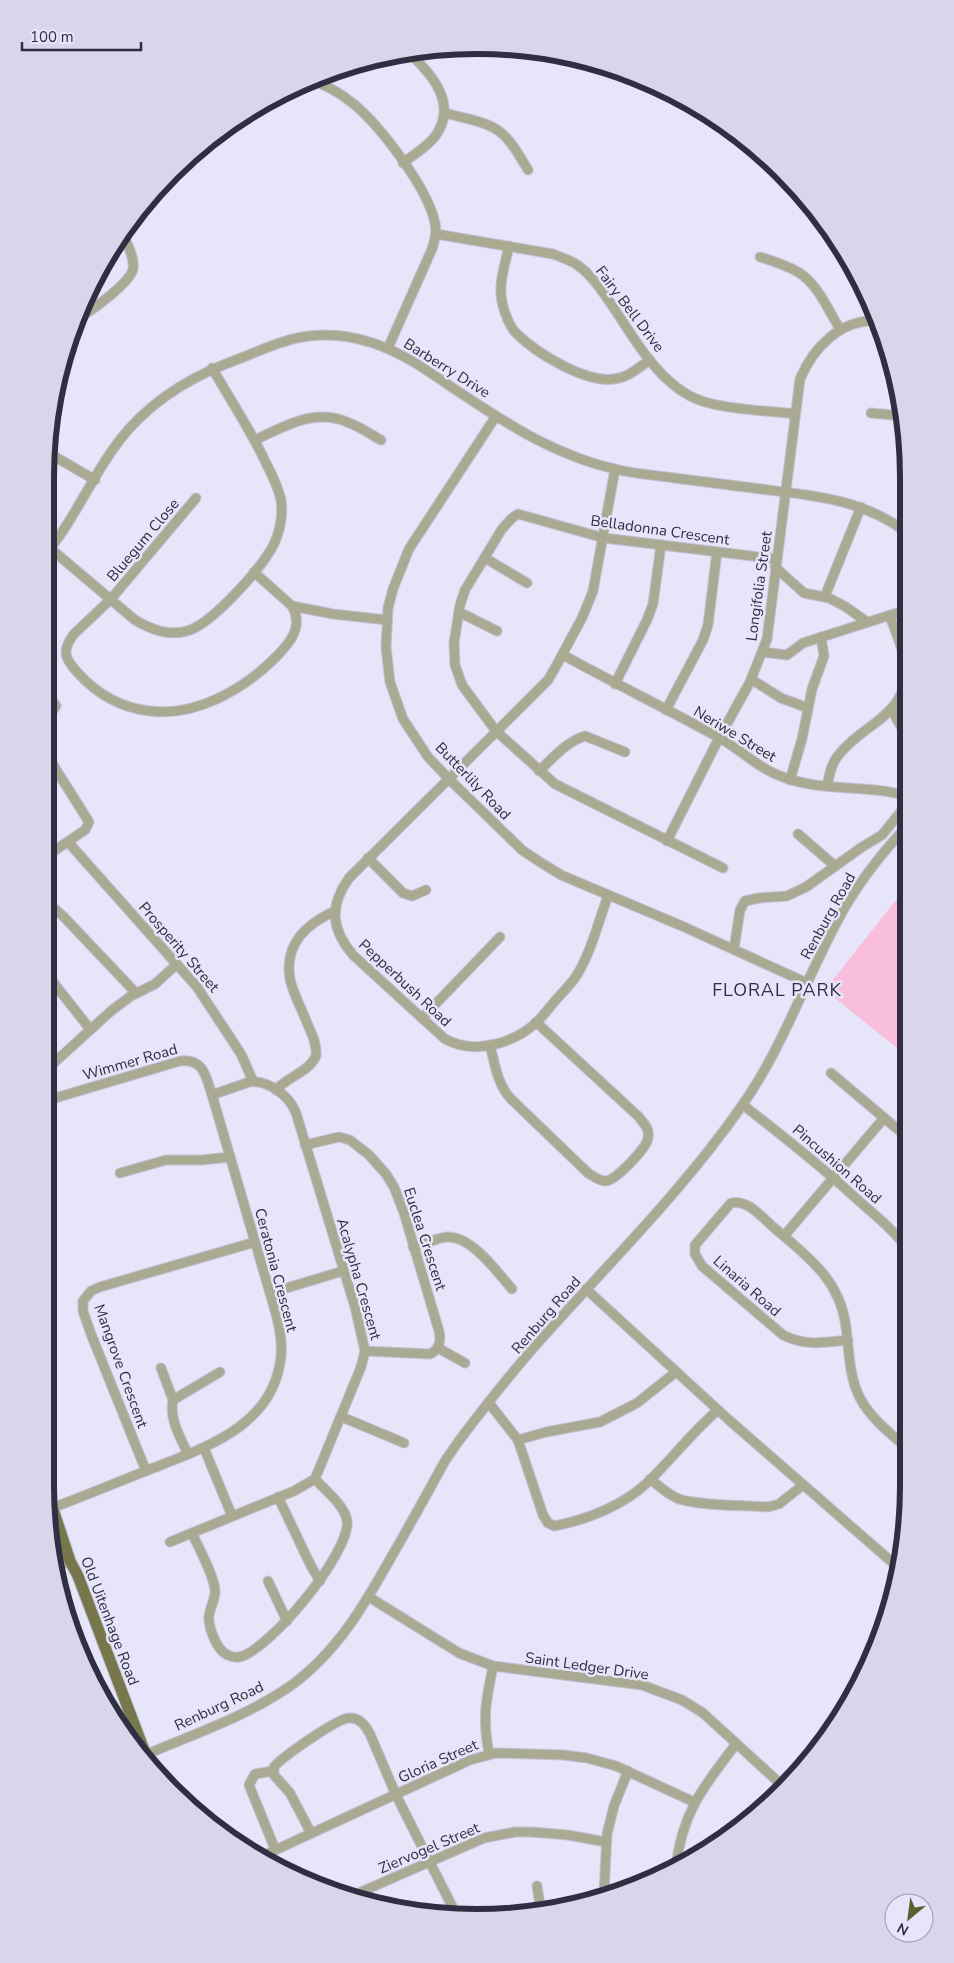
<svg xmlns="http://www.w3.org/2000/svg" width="954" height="1963" viewBox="0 0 954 1963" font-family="'Nunito Sans',sans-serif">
<rect width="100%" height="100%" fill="#e6e5fa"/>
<polygon fill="#f9bedb" points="907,886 907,1056 825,990"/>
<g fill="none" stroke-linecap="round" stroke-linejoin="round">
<g stroke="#c1c0d5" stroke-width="11">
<g id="minor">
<path d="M310 79C322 84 336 90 347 99 376 119 428 188 435 223 437 232 435 240 432 249L388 348"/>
<path d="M445 113C462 118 486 121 500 132 512 141 520 157 528 170"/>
<path d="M403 163C414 154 428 147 436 135 458 103 431 73 408 52"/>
<path d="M436 234 553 254C562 258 572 260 580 267 592 276 601 289 609 301 632 334 654 377 690 396 716 410 765 410 794 414"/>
<path d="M509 246C505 265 497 287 503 306 505 314 510 327 516 333 536 353 585 383 614 379 628 378 639 367 650 360"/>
<path d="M760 257C773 261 786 265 798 272 818 284 828 310 840 329"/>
<path d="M76 319C89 313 130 283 133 269 135 257 126 242 122 232"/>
<polyline points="871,413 904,416"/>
<polyline points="496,416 409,549 393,589 388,608 386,647 390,682 403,719 428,757 449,779 522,850 540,862 561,875 682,926 807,983"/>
<path d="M255 440C285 426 314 408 347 422 359 426 370 434 381 440"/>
<polyline points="47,452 95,480"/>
<path d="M196 498 111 599 74 634C61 651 65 659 78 673 97 694 122 708 150 711 196 717 244 689 275 658 290 643 304 627 292 606L254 572"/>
<path d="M51 549 135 620C152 630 170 637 190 630 214 621 262 568 274 544 280 531 283 515 281 500 278 486 271 473 265 461 250 429 230 399 212 368"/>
<path d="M45 555C77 517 95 468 128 430 159 395 197 374 241 358 259 351 278 342 297 338 339 329 381 342 417 364 480 405 540 452 615 469 634 474 655 475 674 478 706 482 738 486 769 490 819 496 865 501 906 532"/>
<polyline points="485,558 527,583"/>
<polyline points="775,567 804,593 829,598 846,607 867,622"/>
<polyline points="825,596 861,507"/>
<polyline points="292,606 333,614 387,620"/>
<polyline points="459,612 497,631"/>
<polyline points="763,652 787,655 803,643 906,610"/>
<path d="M563 655C614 683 667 709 718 737 740 749 759 769 783 777 822 792 866 784 907 796"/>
<polyline points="751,679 781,698 808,708"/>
<polyline points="615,684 647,620 653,604 661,545"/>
<polyline points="891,709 906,735"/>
<polyline points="666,710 703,640 708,625 717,552"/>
<polyline points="45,713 53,710 56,706 45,692"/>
<path d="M539 771C553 758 566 742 585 736L625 752"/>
<polyline points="790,780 802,739 812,689 824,656 821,637"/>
<path d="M827 786C829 776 831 765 837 757 863 722 911 716 905 663 903 648 895 631 890 616"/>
<polyline points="798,834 835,866"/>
<path d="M667 841 719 738 750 682 767 639 800 379C813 348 841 318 879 321"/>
<polyline points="68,842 197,987 241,1054 253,1081"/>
<polyline points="45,857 85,830 89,822 45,752"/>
<polyline points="368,858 403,893 412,896 426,890"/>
<polyline points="723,868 555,784 496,731 462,685 455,665 454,643 460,605 465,590 502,529 512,518 518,514 604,538 776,559"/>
<path d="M608 896C598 922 591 954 575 978 569 986 561 994 555 1001 549 1008 543 1016 537 1022 513 1044 474 1055 445 1039L353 955C331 929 329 906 349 878L530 698 548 680 555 668 582 618 593 591 615 469"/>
<polyline points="45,900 63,916 136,993"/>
<polyline points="734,949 740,910 745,901 759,898 787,896 806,887 862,847 882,835 907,804"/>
<polyline points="45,972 90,1029"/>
<polyline points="422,1018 500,937"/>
<path d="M490 1045C495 1064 497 1084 511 1099L588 1173C593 1176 599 1181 606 1181 616 1180 647 1148 648 1138 650 1129 644 1124 639 1117L536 1022"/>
<polyline points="45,1071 111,1011 131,996 155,984 177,964"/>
<polyline points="831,1073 908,1138"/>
<path d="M276 1090C287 1077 309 1072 316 1056 317 1044 312 1034 307 1023 302 1009 293 994 290 979 284 944 306 924 335 911"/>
<path d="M45 1101 180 1061C204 1058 206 1077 212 1095L270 1293C276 1314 283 1335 281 1356 274 1427 204 1448 148 1470 116 1483 84 1496 52 1508"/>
<path d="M743 1105C783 1136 822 1167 859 1201 876 1216 895 1231 908 1250"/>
<path d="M305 1145 339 1137 350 1140 369 1155 386 1174 394 1187 404 1213 439 1331C441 1341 440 1349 430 1354L365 1351"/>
<polyline points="120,1173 166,1160 202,1160 230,1157"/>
<polyline points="784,1236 884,1118"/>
<path d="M413 1247C424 1244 436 1238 447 1237 472 1236 497 1272 512 1289"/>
<polyline points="586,1289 729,1420 901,1570"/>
<polyline points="270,1293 343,1271"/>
<path d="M848 1340C824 1343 804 1346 783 1335L702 1266 695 1254V1245L731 1203C747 1199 761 1216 772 1226 807 1256 840 1279 846 1327 849 1350 849 1377 860 1398 871 1419 891 1434 909 1450"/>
<polyline points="438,1348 465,1363"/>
<polyline points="161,1368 173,1400"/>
<path d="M489 1403 518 1440 543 1515 548 1523 554 1526C587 1520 624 1505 648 1482 672 1459 692 1432 718 1410"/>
<polyline points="342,1417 404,1443"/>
<polyline points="518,1440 546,1432 600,1422 637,1403 676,1372"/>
<polyline points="204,1448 232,1516"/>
<path d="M188 1454C180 1437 169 1419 173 1400L220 1372"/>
<polyline points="146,1471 91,1334 83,1311 83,1301 91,1291 100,1287 255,1242"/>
<path d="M650 1479C659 1486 668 1495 679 1499 701 1506 743 1505 768 1507L779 1504 803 1485"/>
<polyline points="278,1497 311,1566 320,1581"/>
<path d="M192 1533C199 1549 213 1573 215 1590 216 1598 210 1607 209 1616 208 1626 215 1644 222 1651 226 1655 233 1658 239 1657 269 1651 352 1551 347 1520 344 1505 325 1490 315 1479"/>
<path d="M170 1542 294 1491 315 1479 361 1367 365 1351 355 1307 296 1113C289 1095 268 1080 249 1082L212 1095"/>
<polyline points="58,1566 70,1561"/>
<polyline points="268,1581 287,1621"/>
<polyline points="369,1597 459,1653 493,1666 642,1685 682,1700 703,1713 785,1788"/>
<path d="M489 1753C482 1717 486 1702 493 1666"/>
<path d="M145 1755C194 1734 245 1717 289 1687 337 1653 365 1604 393 1554 411 1523 428 1492 445 1461L458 1442C488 1402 519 1363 553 1326 617 1255 686 1186 741 1107 783 1048 806 978 840 916 858 883 881 854 907 826"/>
<polyline points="273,1771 255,1774 249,1785 275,1849"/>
<path d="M311 1833 290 1793 274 1775V1767C282 1757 338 1718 349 1718 359 1717 366 1726 370 1734L396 1795 455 1912"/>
<polyline points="258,1858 470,1760 496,1753 564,1755 587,1758 616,1766 694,1802"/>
<path d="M676 1867C682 1812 704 1786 736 1744"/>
<polyline points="537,1886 541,1912"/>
<polyline points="604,1893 607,1834 614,1806 628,1771"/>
<polyline points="354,1895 484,1838 515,1832 531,1832 568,1835 606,1842"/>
</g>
</g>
<g stroke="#c1c0d5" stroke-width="13">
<polyline id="major" points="45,1485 70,1561 78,1576 150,1766"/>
</g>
<use href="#minor" stroke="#aaaa93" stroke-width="9"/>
<use href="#major" stroke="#77774c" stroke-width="11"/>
</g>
<g text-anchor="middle" stroke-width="5" stroke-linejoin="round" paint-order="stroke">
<g font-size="15" fill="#2f2e42" stroke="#e6e5fa">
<text transform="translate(630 309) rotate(53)" y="5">Fairy Bell Drive</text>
<text transform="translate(447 368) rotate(32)" y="5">Barberry Drive</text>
<text transform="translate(660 530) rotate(8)" y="5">Belladonna Crescent</text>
<text transform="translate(143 540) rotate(-50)" y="5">Bluegum Close</text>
<text transform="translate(759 586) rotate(-82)" y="5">Longifolia Street</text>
<text transform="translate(735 734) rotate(31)" y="5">Neriwe Street</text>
<text transform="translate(473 781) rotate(46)" y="5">Butterlily Road</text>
<text transform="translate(828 916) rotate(-61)" y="5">Renburg Road</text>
<text transform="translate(179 947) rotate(49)" y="5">Prosperity Street</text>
<text transform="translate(405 983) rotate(43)" y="5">Pepperbush Road</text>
<text transform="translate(130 1062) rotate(-16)" y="5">Wimmer Road</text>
<text transform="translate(837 1164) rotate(41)" y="5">Pincushion Road</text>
<text transform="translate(425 1239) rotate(72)" y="5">Euclea Crescent</text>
<text transform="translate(276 1270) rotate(75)" y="5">Ceratonia Crescent</text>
<text transform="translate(359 1279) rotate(74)" y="5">Acalypha Crescent</text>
<text transform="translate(747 1286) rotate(41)" y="5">Linaria Road</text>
<text transform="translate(546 1315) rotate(-49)" y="5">Renburg Road</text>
<text transform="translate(121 1366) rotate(70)" y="5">Mangrove Crescent</text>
<text transform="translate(110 1621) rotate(69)" y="5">Old Uitenhage Road</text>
<text transform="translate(587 1666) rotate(8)" y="5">Saint Ledger Drive</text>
<text transform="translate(219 1706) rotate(-25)" y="5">Renburg Road</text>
<text transform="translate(438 1761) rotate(-24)" y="5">Gloria Street</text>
<text transform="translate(429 1848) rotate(-23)" y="5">Ziervogel Street</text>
</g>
<g font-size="18" letter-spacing="1" fill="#2f2e42" stroke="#e6e5fa">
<text x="777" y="996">FLORAL PARK</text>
</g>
</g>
<path d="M0 0H954V1963H0ZM477 54H477A423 423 0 0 1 900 477V1486A423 423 0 0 1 477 1909H477A423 423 0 0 1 54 1486V477A423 423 0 0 1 477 54Z" fill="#d7d6eb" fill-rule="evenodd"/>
<path fill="none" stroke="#2f2e42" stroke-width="6" d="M477 54H477A423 423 0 0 1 900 477V1486A423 423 0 0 1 477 1909H477A423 423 0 0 1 54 1486V477A423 423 0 0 1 477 54Z"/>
<g transform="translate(909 1918) rotate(209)"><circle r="24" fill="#e6e5fa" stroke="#9d9cb0"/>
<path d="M0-4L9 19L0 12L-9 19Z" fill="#5e5e2a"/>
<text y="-8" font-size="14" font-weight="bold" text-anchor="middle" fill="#2f2e42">N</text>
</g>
<path d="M22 42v8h119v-8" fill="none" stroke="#2f2e42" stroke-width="2.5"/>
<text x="30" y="42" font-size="15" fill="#2f2e42" stroke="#e6e5fa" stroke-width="4" paint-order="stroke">100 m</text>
</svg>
